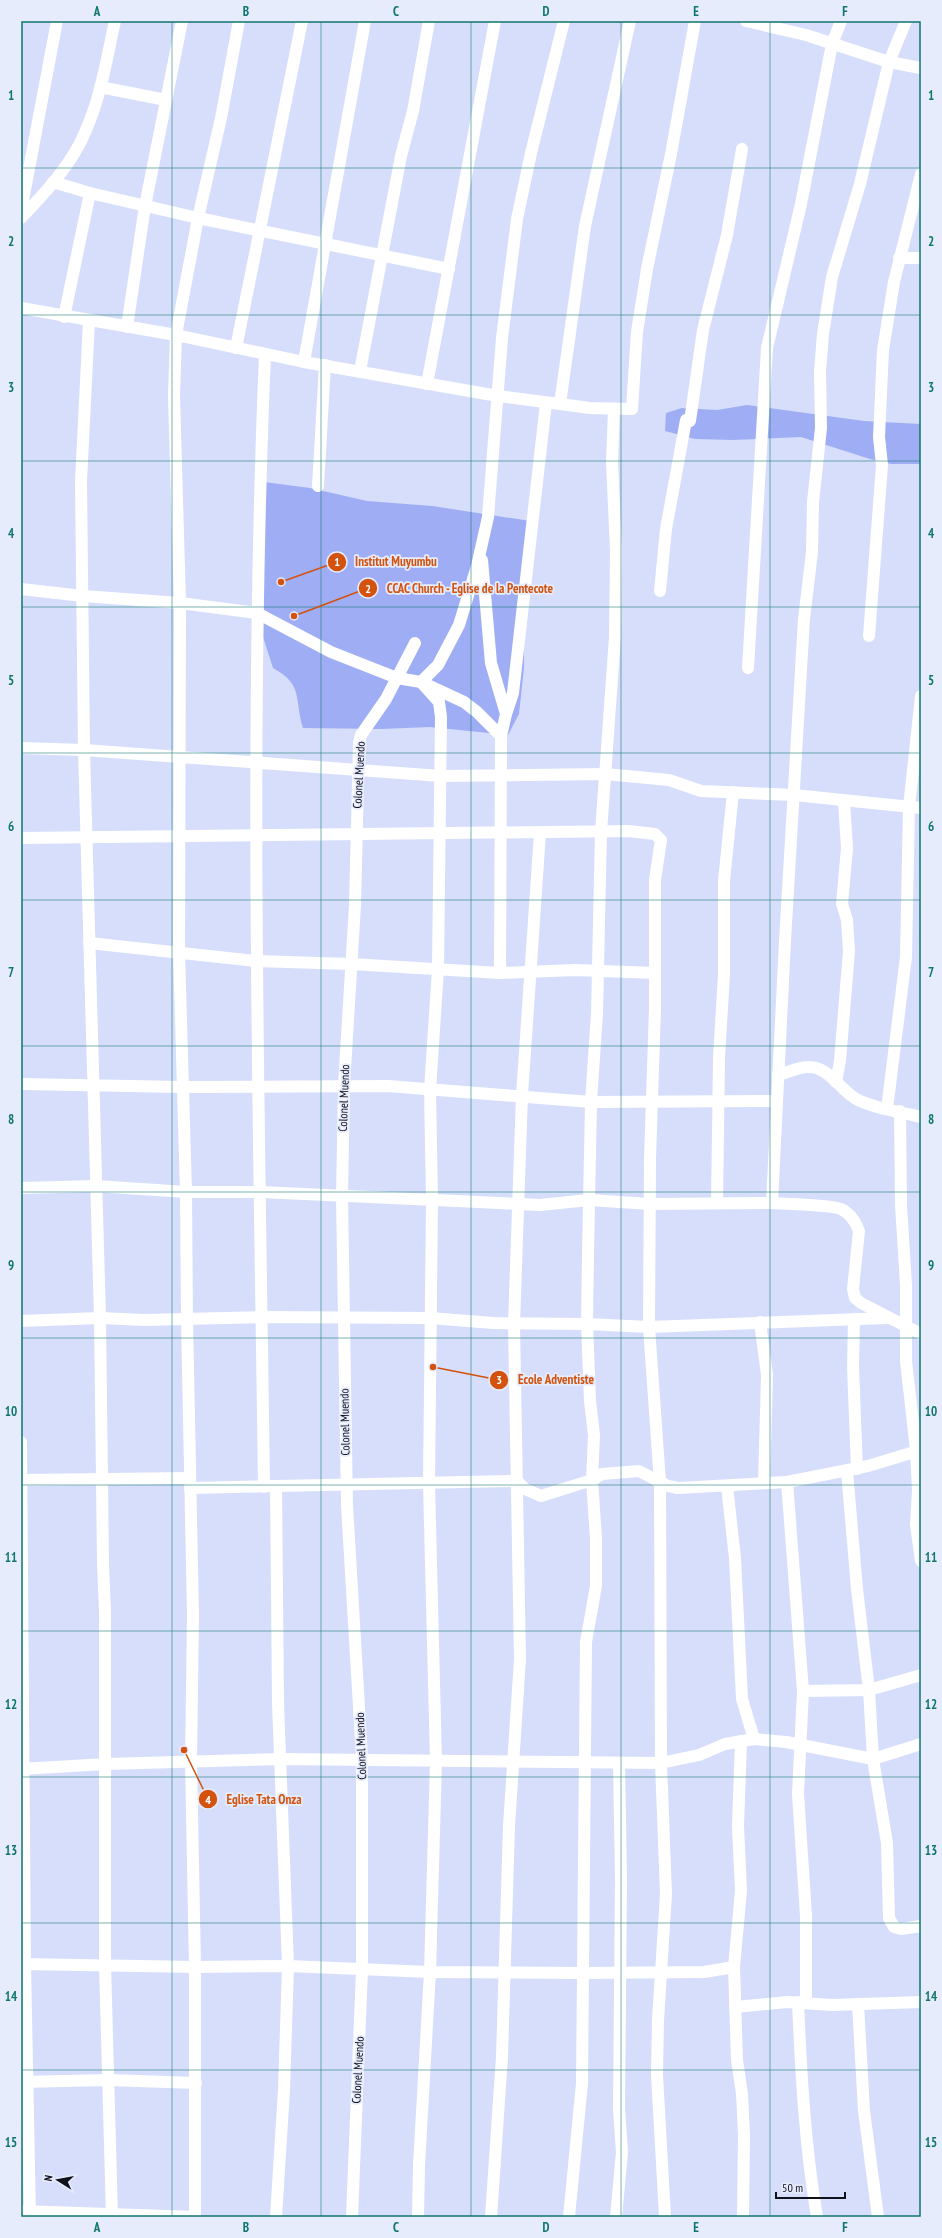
<svg xmlns="http://www.w3.org/2000/svg" width="942" height="2238" viewBox="0 0 942 2238" font-family="'PT Sans Narrow',sans-serif">
<rect width="100%" height="100%" fill="#d6defb"/>
<g fill="#9faef4">
<polygon points="747,405 864,421 921,424 921,464 891,464 870,459 801,437 733,440 695,439 665,431 666,413 682,408 717,410"/>
<path d="M264 482 310 488 367 501 432 506 537 522 524 626V668L519 714 508 735 430 727 382 729 303 728C294 699 304 685 273 668L263 637Z"/>
</g>
<g fill="none" stroke-linecap="round" stroke-linejoin="round">
<g stroke="#fff" stroke-width="12">
<polyline points="746,21 806,35 889,62 921,68"/>
<path d="M906 21 889 62 860 184 832 277 823 334 820 371 821 428 813 502 812 552 804 619 785 941 772 1203C786 1204 832 1205 841 1209 850 1213 856 1223 859 1231L853 1289 855 1298 861 1303 921 1334"/>
<polyline points="100,87 166,100"/>
<polyline points="53,182 90,193 198,218 221,118 239,21"/>
<polyline points="21,211 57,21"/>
<path d="M21 218C46 192 73 163 86 130 101 96 107 57 115 21"/>
<polyline points="899,258 921,258"/>
<polyline points="21,308 176,335 304,362 498,396 590,408 632,409 637,332 647,269 671,154 695,21"/>
<polyline points="64,317 90,193"/>
<polyline points="89,321 81,481 84,750 100,1318 103,1563 105,1613 105,1964 112,2217"/>
<polyline points="127,327 145,206 182,21"/>
<polyline points="236,348 302,21"/>
<polyline points="304,362 365,21"/>
<polyline points="360,371 401,156 413,111 429,21"/>
<polyline points="427,384 495,21"/>
<polyline points="560,404 585,226 630,21"/>
<polyline points="690,421 703,330 727,235 742,149"/>
<polyline points="318,486 325,365"/>
<polyline points="482,560 491,663 506,714 501,736"/>
<polyline points="21,589 83,596 180,603 257,613 331,652 397,678 421,682 464,702 477,712 501,736 500,973"/>
<polyline points="660,591 666,529 686,420"/>
<polyline points="869,636 882,465 879,437 883,350 894,282 921,174"/>
<polyline points="748,668 767,348 801,204 832,44 841,21"/>
<polyline points="506,714 513,693 546,403"/>
<polyline points="21,748 84,750 441,776 605,774 669,780 701,791 794,795 921,808"/>
<polyline points="21,838 628,831 655,834 661,840 655,880 655,1008 650,1159 649,1327 660,1482 661,1763 666,1894 658,2020 657,2075 665,2217"/>
<polyline points="89,943 256,961 351,964 500,973 575,970 655,973"/>
<path d="M778 1075C787 1073 798 1067 808 1067 829 1066 841 1092 858 1100 877 1109 900 1112 921 1117"/>
<polyline points="836,1082 840,1061 849,951 847,920 842,904 847,848 844,801"/>
<polyline points="21,1084 182,1087 388,1086 591,1102 777,1101"/>
<polyline points="887,1109 906,957 909,807 921,696"/>
<polyline points="900,1111 901,1205 906,1285 906,1361 916,1450 918,1490 916,1525 921,1561"/>
<polyline points="21,1188 96,1186 186,1192 261,1192 540,1205 589,1200 650,1204 772,1203"/>
<polyline points="717,1203 719,1058 724,974 724,881 733,792"/>
<polyline points="854,1319 853,1367 857,1469"/>
<polyline points="21,1321 100,1318 144,1320 262,1317 430,1318 493,1323 587,1324 649,1327 887,1318"/>
<polyline points="760,1322 767,1375 764,1483"/>
<polyline points="21,1442 25,1964 30,2217"/>
<polyline points="847,1471 857,1589 869,1690 873,1759 887,1843 889,1918 894,1927 901,1929 921,1926"/>
<polyline points="21,1480 190,1478"/>
<polyline points="787,1482 803,1691 798,1794 806,1916 806,2002"/>
<polyline points="727,1486 735,1558 742,1699 754,1739"/>
<path d="M264 1487C259 1109 249 731 265 354"/>
<polyline points="190,1488 511,1481 517,1481 525,1489 541,1496 592,1480 602,1474 639,1471 668,1486 678,1488 787,1482 868,1466 921,1450"/>
<polyline points="803,1691 869,1690 921,1675"/>
<polyline points="21,1769 106,1764 280,1759 661,1763 699,1755 725,1744 754,1739 786,1742 873,1759 921,1744"/>
<polyline points="21,1964 195,1967 288,1966 430,1972 583,1973 704,1972 734,1967 741,1891 738,1826 741,1741"/>
<polyline points="734,1967 737,2060 742,2094 744,2135 743,2217"/>
<path d="M798 2002C801 2074 805 2146 817 2217"/>
<polyline points="858,2004 864,2111 878,2217"/>
<polyline points="735,2007 787,2002 832,2005 921,2002"/>
<polyline points="21,2082 108,2080 196,2083"/>
<polyline points="21,2211 195,2217"/>
<polyline points="195,2217 195,1967 191,1762 193,1615 187,1319 186,1192 179,952 180,603 174,396 176,335 198,218 449,269"/>
<polyline points="276,2217 284,2090 288,1966 278,1703 276,1487"/>
<polyline points="352,2217 362,1970 362,1758 347,1505 342,1196 344,1086 355,905 359,743 361,735 386,699 415,643"/>
<polyline points="418,2217 419,2165 430,1972 436,1761 429,1484 432,1200 430,1090 438,969 441,717 439,702 421,682 438,665 459,625 477,566 488,517 502,338 517,219 531,153 564,21"/>
<polyline points="491,2217 502,2057 509,1826 520,1659 514,1324 522,1095 540,833"/>
<polyline points="569,2217 582,2083 586,1642 596,1586 596,1538 592,1480 594,1435 590,1401 587,1324 588,1255 591,1102 597,1013 601,832 615,637 616,551 612,462 614,409"/>
<polyline points="616,2217 622,2152 619,2109 621,1879 619,1763"/>
</g>
</g>
<path fill="none" stroke="#0f766e" stroke-width="1" stroke-opacity="0.55" d="M172 21V2217M321 21V2217M471 21V2217M621 21V2217M770 21V2217M21 168H921M21 315H921M21 461H921M21 607H921M21 753H921M21 900H921M21 1046H921M21 1192H921M21 1338H921M21 1485H921M21 1631H921M21 1777H921M21 1923H921M21 2070H921"/>
<g text-anchor="middle" stroke-width="3.5" stroke-linejoin="round" paint-order="stroke">
<g font-size="12" fill="#0f111b" stroke="#e7ecfd">
<text transform="translate(359 775) rotate(-87)" y="4">Colonel Muendo</text>
<text transform="translate(344 1098) rotate(-88)" y="4">Colonel Muendo</text>
<text transform="translate(345 1422) rotate(-91)" y="4">Colonel Muendo</text>
<text transform="translate(361 1746) rotate(-92)" y="4">Colonel Muendo</text>
<text transform="translate(358 2070) rotate(-87)" y="4">Colonel Muendo</text>
</g>
</g>
<path fill="none" stroke="#d2520e" stroke-width="1.5" d="M281 582L337 562M294 616L368 588M433 1367L499 1380M184 1750L208 1799"/>
<g fill="#d2520e" stroke="#e7ecfd" stroke-width="1.5">
<circle cx="281" cy="582" r="4"/>
<circle cx="294" cy="616" r="4"/>
<circle cx="433" cy="1367" r="4"/>
<circle cx="184" cy="1750" r="4"/>
<circle cx="337" cy="562" r="10"/>
<circle cx="368" cy="588" r="10"/>
<circle cx="499" cy="1380" r="10"/>
<circle cx="208" cy="1799" r="10"/>
</g>
<g font-size="12" text-anchor="middle" font-weight="bold" fill="#fff">
<text x="337" y="566">1</text>
<text x="368" y="593">2</text>
<text x="499" y="1384">3</text>
<text x="208" y="1804">4</text>
</g>
<g font-size="13" text-anchor="middle" font-weight="bold" fill="#d2520e" stroke="#e7ecfd" stroke-width="3.5" stroke-linejoin="round" paint-order="stroke">
<text x="396" y="566">Institut Muyumbu</text>
<text x="470" y="593">CCAC Church - Eglise de la Pentecote</text>
<text x="556" y="1384">Ecole Adventiste</text>
<text x="264" y="1804">Eglise Tata Onza</text>
</g>
<rect width="942" height="2238" fill="none" stroke="#e7ecfd" stroke-width="44"/>
<g transform="translate(58 2180) rotate(281)" stroke="#e7ecfd" stroke-width="3" paint-order="stroke">
<path d="M0-3L7 15L0 10L-7 15Z" fill="#0f111b"/>
<text y="-6" font-size="11" font-weight="bold" text-anchor="middle" fill="#0f111b">N</text>
</g>
<path d="M776 2192v6h69v-6" fill="none" stroke="#0f111b" stroke-width="2"/>
<text x="782" y="2192" font-size="12" fill="#0f111b" stroke="#e7ecfd" stroke-width="3" paint-order="stroke">50 m</text>
<rect x="22" y="22" width="898" height="2194" fill="none" stroke="#0f766e" stroke-width="1.5"/>
<g font-size="13" text-anchor="middle" font-weight="bold" fill="#0f766e">
<text x="97" y="16">A</text>
<text x="246" y="16">B</text>
<text x="396" y="16">C</text>
<text x="546" y="16">D</text>
<text x="696" y="16">E</text>
<text x="845" y="16">F</text>
<text x="11" y="100">1</text>
<text x="931" y="100">1</text>
<text x="11" y="246">2</text>
<text x="931" y="246">2</text>
<text x="11" y="392">3</text>
<text x="931" y="392">3</text>
<text x="11" y="538">4</text>
<text x="931" y="538">4</text>
<text x="11" y="685">5</text>
<text x="931" y="685">5</text>
<text x="11" y="831">6</text>
<text x="931" y="831">6</text>
<text x="11" y="977">7</text>
<text x="931" y="977">7</text>
<text x="11" y="1124">8</text>
<text x="931" y="1124">8</text>
<text x="11" y="1270">9</text>
<text x="931" y="1270">9</text>
<text x="11" y="1416">10</text>
<text x="931" y="1416">10</text>
<text x="11" y="1562">11</text>
<text x="931" y="1562">11</text>
<text x="11" y="1709">12</text>
<text x="931" y="1709">12</text>
<text x="11" y="1855">13</text>
<text x="931" y="1855">13</text>
<text x="11" y="2001">14</text>
<text x="931" y="2001">14</text>
<text x="11" y="2147">15</text>
<text x="931" y="2147">15</text>
<text x="97" y="2232">A</text>
<text x="246" y="2232">B</text>
<text x="396" y="2232">C</text>
<text x="546" y="2232">D</text>
<text x="696" y="2232">E</text>
<text x="845" y="2232">F</text>
</g>
</svg>
